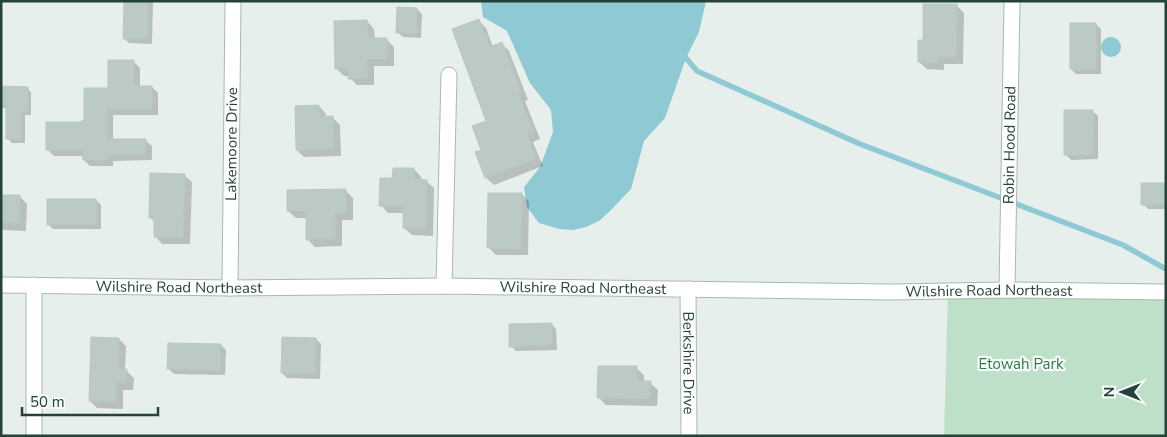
<svg xmlns="http://www.w3.org/2000/svg" width="1167" height="437" viewBox="0 0 1167 437" font-family="'Nunito Sans',sans-serif">
<rect width="100%" height="100%" fill="#e6efeb"/>
<polygon fill="#bfe0c8" points="948,291 1166,294 1166,436 944,436"/>
<g fill="#8ec9d4">
<polygon points="481,1 706,1 699,32 686,58 665,118 644,141 631,189 609,212 599,221 586,227 573,230 559,229 539,223 527,207 524,187 540,167 553,132 551,110 530,83 507,31 483,17"/>
<circle cx="1111" cy="47" r="10"/>
</g>
<g fill="#0003">
<polygon points="125,1 153,1 152,44 129,43 124,38"/>
<polygon points="956,5 964,13 963,64 944,64 944,70 927,69 919,62 925,41"/>
<polygon points="417,9 422,14 421,38 403,37 397,32"/>
<polygon points="478,20 486,28 493,47 501,43 509,51 528,100 525,101 540,139 533,142 543,166 494,185 486,178 477,153 483,151 487,122"/>
<polygon points="367,21 374,29 375,40 386,39 394,47 394,66 374,66 374,85 357,85 350,78 350,76 344,76 336,68"/>
<polygon points="1096,24 1101,29 1101,74 1076,74 1071,69"/>
<polygon points="134,62 140,68 140,87 152,87 158,93 158,115 113,115 113,140 145,140 152,146 152,160 113,161 113,166 90,166 84,160 84,156 54,156 47,149 83,123 109,89"/>
<polygon points="1,87 27,88 31,92 31,115 25,115 25,143 12,143 8,139 7,108 1,108"/>
<polygon points="319,106 326,114 326,118 332,117 340,125 341,156 304,157 297,150"/>
<polygon points="1092,111 1098,116 1098,159 1071,160 1066,155"/>
<polygon points="414,169 421,177 421,181 426,181 434,188 433,236 412,235 404,228 405,213 388,213 381,205 393,180"/>
<polygon points="184,175 192,182 190,244 162,244 155,236 155,223 150,217"/>
<polygon points="1166,184 1166,209 1148,209 1143,204"/>
<polygon points="345,190 353,198 353,220 342,220 342,246 315,247 307,239 307,218 296,218 288,211"/>
<polygon points="522,194 529,202 528,255 496,255 488,247"/>
<polygon points="1,196 19,196 27,204 26,231 1,230"/>
<polygon points="96,200 101,205 101,229 53,229 48,224"/>
<polygon points="551,324 556,329 557,350 516,351 511,346"/>
<polygon points="119,339 126,346 125,370 134,378 133,390 123,390 123,409 97,408 90,401"/>
<polygon points="316,339 321,344 320,379 287,378 282,373"/>
<polygon points="221,345 226,350 225,375 174,374 169,369"/>
<polygon points="636,368 644,375 644,382 650,383 658,390 657,406 606,405 598,397"/>
</g>
<g fill="none" stroke-linecap="round" stroke-linejoin="round">
<polyline stroke="#8ec9d4" stroke-width="5.5" points="686,58 697,71 860,144 1123,245 1166,269"/>
</g>
<g fill="#bbcac4" stroke="#b8c9c2">
<polygon points="124,1 148,1 148,39 123,39"/>
<polygon points="923,4 957,4 956,57 938,57 938,63 918,62 918,40 923,40"/>
<polygon points="397,7 417,8 416,34 396,33"/>
<polygon points="479,19 490,47 502,42 521,92 518,93 534,132 527,134 536,158 485,178 475,152 481,150 472,126 486,121 452,29"/>
<polygon points="367,20 368,38 387,38 387,59 367,59 367,78 348,79 348,68 335,69 334,21"/>
<polygon points="1070,23 1096,23 1096,70 1070,69"/>
<polygon points="108,60 134,60 134,86 152,86 152,109 107,109 107,139 146,139 146,154 108,155 108,160 83,160 82,150 46,150 46,122 82,122 82,120 84,120 84,88 108,88"/>
<polygon points="1,86 28,87 27,112 21,112 21,139 6,139 6,105 1,105"/>
<polygon points="319,105 320,117 333,116 334,149 296,150 295,106"/>
<polygon points="1064,110 1093,110 1094,155 1064,155"/>
<polygon points="393,168 414,168 414,179 427,180 426,229 403,228 403,206 379,206 380,178 392,178"/>
<polygon points="150,173 185,174 183,237 154,237 154,218 149,218"/>
<polygon points="1141,183 1166,183 1166,204 1141,205"/>
<polygon points="346,189 346,213 335,213 335,239 306,240 306,211 287,211 287,190"/>
<polygon points="488,193 522,193 521,249 487,248"/>
<polygon points="1,195 20,195 19,224 1,223"/>
<polygon points="47,199 96,199 97,224 47,225"/>
<polygon points="552,323 552,345 509,347 509,324"/>
<polygon points="91,337 119,338 118,369 127,369 126,383 116,383 116,402 89,401"/>
<polygon points="282,337 316,338 315,374 281,373"/>
<polygon points="168,343 221,344 220,371 167,369"/>
<polygon points="598,366 637,366 637,381 651,381 650,399 597,398"/>
</g>
<g fill="none" stroke-linecap="round" stroke-linejoin="round">
<g stroke="#a8b8b2" stroke-width="17">
<g id="street">
<path id="s1" d="M1 285 230 288 444 286 891 292 1007 290 1166 292"/>
<polyline points="34,285 34,436"/>
<polyline points="444,286 449,75"/>
<path id="s2" d="M230 288 233 1"/>
<path id="s3" d="M688 289 689 436"/>
<path id="s4" d="M1007 290 1012 1"/>
</g>
</g>
<use href="#street" stroke="#fff" stroke-width="15"/>
</g>
<g text-anchor="middle" stroke-width="4.5" stroke-linejoin="round" paint-order="stroke">
<g font-size="15" fill="#24423a" stroke="#f7fbf9">
<text dy="5" stroke="none"><textPath href="#s2" startOffset="144">Lakemoore Drive</textPath></text>
<text dy="5" stroke="none"><textPath href="#s4" startOffset="145">Robin Hood Road</textPath></text>
<text dy="5" stroke="none"><textPath href="#s1" startOffset="178">Wilshire Road Northeast</textPath></text>
<text dy="5" stroke="none"><textPath href="#s1" startOffset="582">Wilshire Road Northeast</textPath></text>
<text dy="5" stroke="none"><textPath href="#s1" startOffset="988">Wilshire Road Northeast</textPath></text>
<text dy="5" stroke="none"><textPath href="#s3" startOffset="74">Berkshire Drive</textPath></text>
</g>
<g font-size="15" fill="#2d7a4b" stroke="#f7fbf9">
<text x="1021" y="369">Etowah Park</text>
</g>
</g>
<rect width="1167" height="437" fill="none" stroke="#24423a" stroke-width="5"/>
<g transform="translate(1122 392) rotate(270)" stroke="#f7fbf9" stroke-width="4" paint-order="stroke">
<path d="M0-4L9 19L0 12L-9 19Z" fill="#24423a"/>
<text y="-8" font-size="14" font-weight="bold" text-anchor="middle" fill="#24423a">N</text>
</g>
<path d="M22 407v8h136v-8" fill="none" stroke="#24423a" stroke-width="2.5"/>
<text x="30" y="407" font-size="15" fill="#24423a" stroke="#f7fbf9" stroke-width="4" paint-order="stroke">50 m</text>
</svg>
